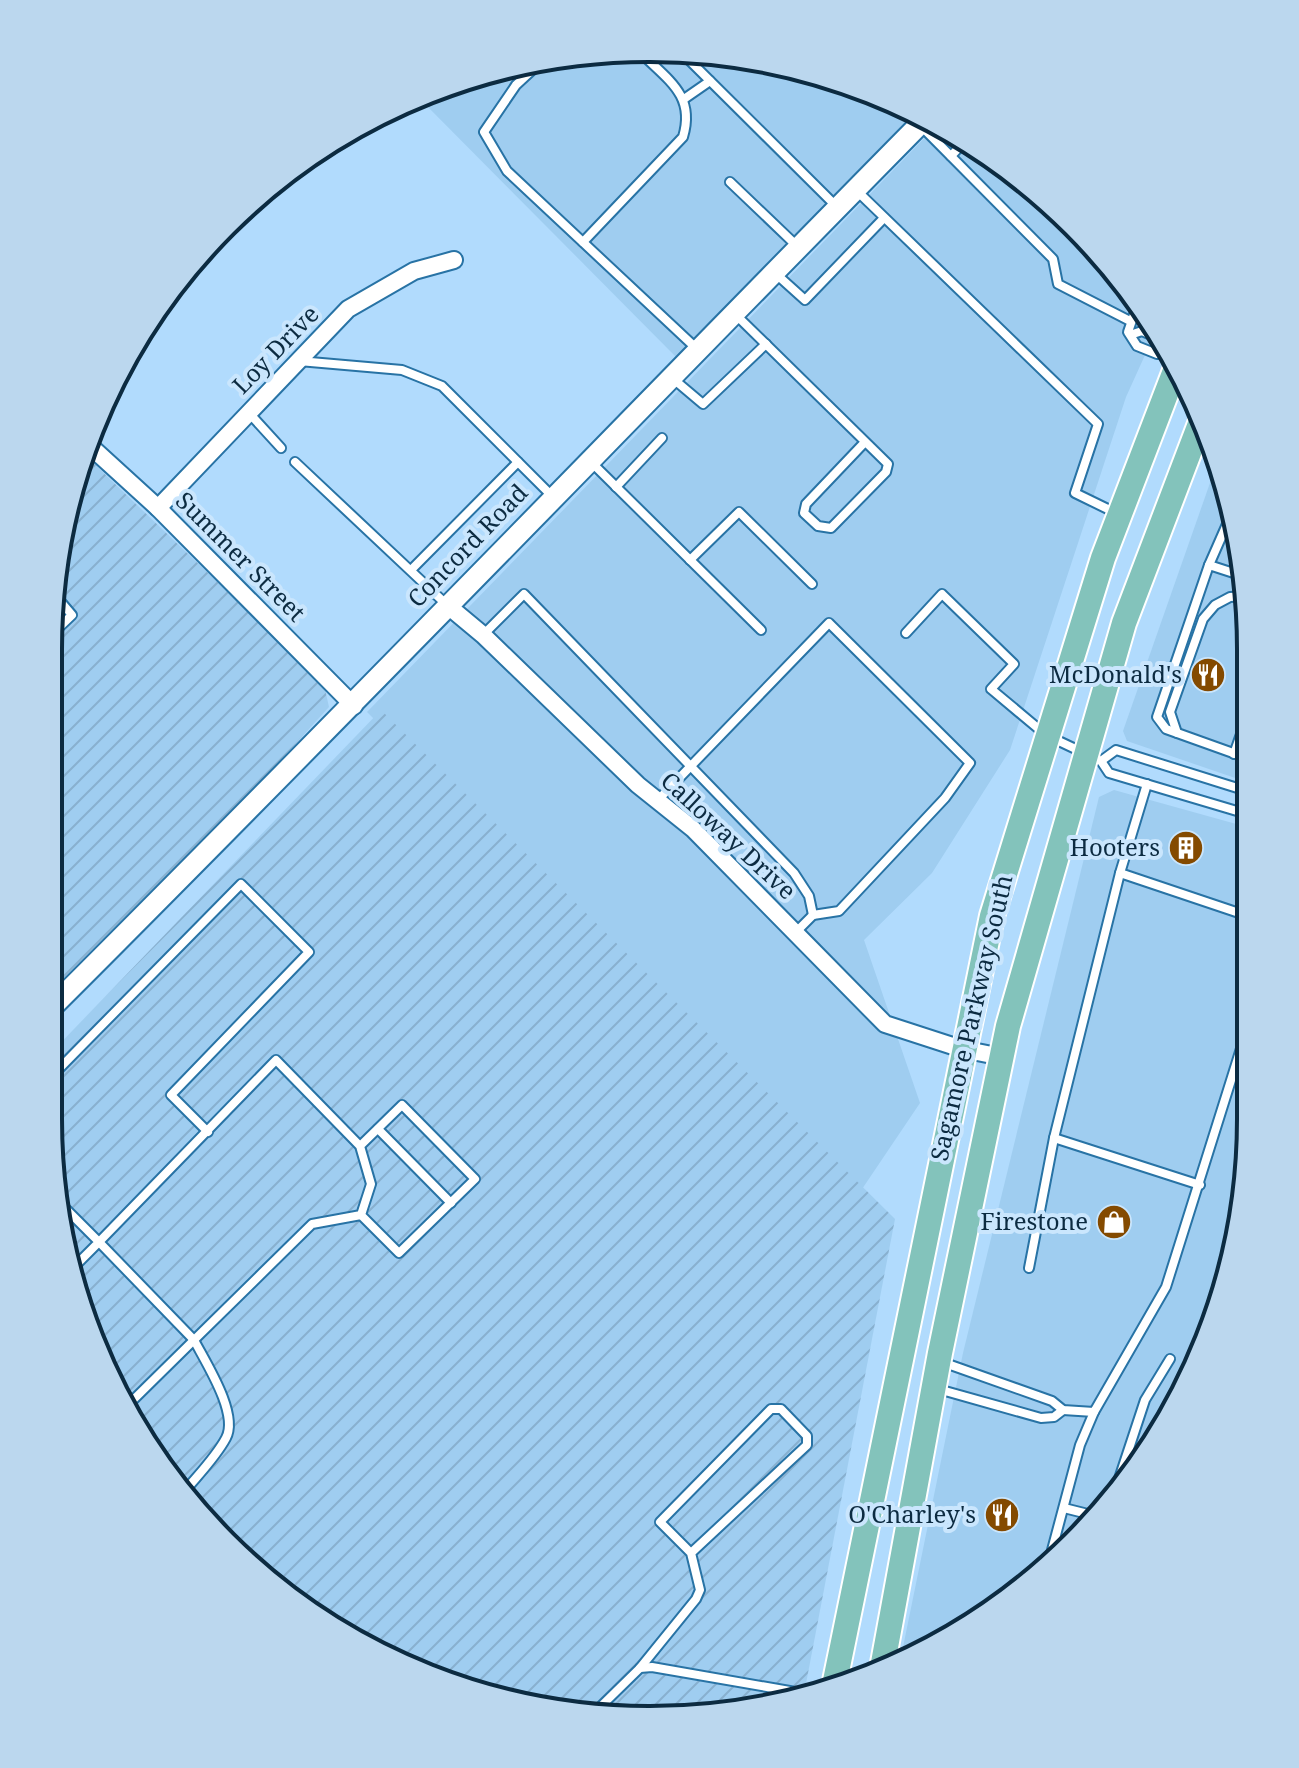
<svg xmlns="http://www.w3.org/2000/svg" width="1299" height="1768" viewBox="0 0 1299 1768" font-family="'Noto Serif',serif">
<defs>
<pattern id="industrial-furrows" width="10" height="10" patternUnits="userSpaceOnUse" patternTransform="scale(2)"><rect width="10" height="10" fill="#9fcdf0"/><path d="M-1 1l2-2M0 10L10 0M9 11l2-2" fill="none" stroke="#88b0cf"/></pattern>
</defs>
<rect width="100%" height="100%" fill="#b1dbfd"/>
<g fill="#9fcdf0">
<polygon points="610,49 728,53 842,80 915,112 677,358 418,97 493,69"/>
<polygon points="939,123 1046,197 1126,283 1155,333 1126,397 1010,750 932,873 864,940 920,1103 856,1198 367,712"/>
<polygon points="1217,463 1246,571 1247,782 1127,741 1123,731"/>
<polygon points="1114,790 1247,827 1250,1158 1219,1311 1171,1419 1102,1515 1016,1595 900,1662 963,1353 1099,797"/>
</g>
<g fill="url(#industrial-furrows)">
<polygon points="86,456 316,677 325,689 329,707 257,786 48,995 48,649 68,494"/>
<polygon points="381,710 895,1219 804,1694 728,1715 571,1715 384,1658 253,1571 149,1452 69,1275 48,1119 48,1056"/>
</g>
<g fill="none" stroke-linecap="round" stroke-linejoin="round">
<g stroke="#2873a5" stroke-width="12">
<g id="service">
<polyline points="681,52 837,207"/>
<polyline points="543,60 516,85 484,132 507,171 697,349"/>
<polyline points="684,99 710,81"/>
<polyline points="920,125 1053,259 1058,284 1130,321"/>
<polyline points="951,156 966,140"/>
<polyline points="730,182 798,247"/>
<polyline points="856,190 1098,424 1075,493 1118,514"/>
<path d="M583 242 683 137C696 94 666 79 638 50"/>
<polyline points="775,273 805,300 884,218"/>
<polyline points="1138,303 1128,332 1137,346 1157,354 1166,351"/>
<polyline points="734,313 888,464 886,472 831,528 818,526 804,513 806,504 865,442"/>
<polyline points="1133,334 1142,331 1158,338"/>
<polyline points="299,361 402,370 442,386 552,496"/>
<polyline points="671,377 703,404 766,344"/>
<polyline points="249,413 281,448"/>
<polyline points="589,460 761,630"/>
<polyline points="295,462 447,605"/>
<polyline points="616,487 662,438"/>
<polyline points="1231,515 1209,565 1157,717 1166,729 1247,758"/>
<polyline points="690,560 739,512 812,584"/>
<polyline points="1209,565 1246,577"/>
<polyline points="411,570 518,462"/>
<polyline points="906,633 942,594 1014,664 991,689 1046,735 1101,761 1109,773 1247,814"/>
<polyline points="483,635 524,594 794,873 809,896 813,915"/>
<polyline points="50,636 72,615 55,595"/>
<polyline points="1177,733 1170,712 1203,619 1215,605 1230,597 1246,596"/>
<polyline points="1234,754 1247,717"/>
<polyline points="1101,761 1116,750 1247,791"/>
<polyline points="1147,784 1120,873 1054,1138 1200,1185"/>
<polyline points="658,800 829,623 970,763 945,798 839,911 813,915 795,933"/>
<polyline points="1120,873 1248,916"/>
<polyline points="48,1080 241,884 309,952 171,1095 208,1132"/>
<polyline points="378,1129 451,1203"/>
<polyline points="360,1146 276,1060 99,1242 194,1340 312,1224 361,1215 399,1253 475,1179 402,1105 360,1146 371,1184 361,1215"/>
<polyline points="63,1206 99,1242 68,1273"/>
<polyline points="1029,1268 1054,1138"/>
<polyline points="942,1362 1052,1401 1063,1410 1094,1412 1166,1287 1249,1023"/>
<polyline points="938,1389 1041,1418 1054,1417 1063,1410"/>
<path d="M128 1405 194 1340C206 1363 239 1414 226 1438 216 1457 198 1475 184 1492"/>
<polyline points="1111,1503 1145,1400 1170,1359"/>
<polyline points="1064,1508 1100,1517"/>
<polyline points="1048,1565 1080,1445 1094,1412"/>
<polyline points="640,1668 696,1599 700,1590 691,1553 807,1445 807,1436 781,1409 771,1409 660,1522 691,1553"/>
<polyline points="592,1715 640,1668 652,1667 807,1694"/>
</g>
</g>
<g stroke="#2873a5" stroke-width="20">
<g id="minor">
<polyline points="90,446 158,508 354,706"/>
<polyline points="158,508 348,309 414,271 454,260"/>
<polyline points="447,605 483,635 638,785 693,829 885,1024 962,1049 1002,1057"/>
</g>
</g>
<g stroke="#2873a5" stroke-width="24">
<path id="tertiary" d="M48 1011C344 716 633 415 926 118"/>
</g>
<g stroke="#fff" stroke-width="28">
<g id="primary">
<polyline points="881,1674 940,1353 1008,1026 1124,623 1203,416"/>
<polyline points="834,1686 992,916 1103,558 1176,368"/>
</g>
</g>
<use href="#service" stroke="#fff" stroke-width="8"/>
<use href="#minor" stroke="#fff" stroke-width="16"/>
<use href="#tertiary" stroke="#fff" stroke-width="20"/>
<use href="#primary" stroke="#83c3bb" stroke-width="24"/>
</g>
<defs>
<g id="restaurant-disc" transform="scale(1.8)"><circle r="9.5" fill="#844a00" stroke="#cae6fd"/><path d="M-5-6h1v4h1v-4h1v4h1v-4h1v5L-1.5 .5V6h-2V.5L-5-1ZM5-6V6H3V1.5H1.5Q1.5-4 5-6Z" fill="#fff"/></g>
<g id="building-disc" transform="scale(1.8)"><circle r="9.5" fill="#844a00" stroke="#cae6fd"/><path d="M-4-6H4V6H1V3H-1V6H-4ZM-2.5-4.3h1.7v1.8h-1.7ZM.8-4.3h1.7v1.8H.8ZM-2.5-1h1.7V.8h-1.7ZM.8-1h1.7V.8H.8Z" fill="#fff"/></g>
<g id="shop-disc" transform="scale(1.8)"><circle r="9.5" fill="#844a00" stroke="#cae6fd"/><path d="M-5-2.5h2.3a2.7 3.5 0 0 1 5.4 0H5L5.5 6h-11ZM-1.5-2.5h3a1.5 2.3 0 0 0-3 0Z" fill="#fff"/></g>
</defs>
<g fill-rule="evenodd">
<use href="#restaurant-disc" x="1208" y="675"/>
<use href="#building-disc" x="1186" y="848"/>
<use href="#shop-disc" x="1114" y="1222"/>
<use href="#restaurant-disc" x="1002" y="1515"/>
</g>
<g text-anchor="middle" stroke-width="8" stroke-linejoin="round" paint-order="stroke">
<g font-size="24" fill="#0c2b41" stroke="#cae6fd">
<text transform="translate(276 350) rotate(-46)" y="8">Loy Drive</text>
<text transform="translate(468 546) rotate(-46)" y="8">Concord Road</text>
<text transform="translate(240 557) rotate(45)" y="8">Summer Street</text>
<text transform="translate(728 836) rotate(43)" y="8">Calloway Drive</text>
<text transform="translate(972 1018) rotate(-77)" y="8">Sagamore Parkway South</text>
</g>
<g font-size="24" fill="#0c2b41" stroke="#cae6fd" text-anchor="end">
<text x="1182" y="683">McDonald's</text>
<text x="1160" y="856">Hooters</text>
<text x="1088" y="1230">Firestone</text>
<text x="976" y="1523">O'Charley's</text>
</g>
</g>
<path d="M0 0H1299V1768H0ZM649 62H650A587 587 0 0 1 1237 649V1119A587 587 0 0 1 650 1706H649A587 587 0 0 1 62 1119V649A587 587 0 0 1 649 62Z" fill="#bbd7ee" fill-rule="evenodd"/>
<path fill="none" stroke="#0c2b41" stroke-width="4" d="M649 62H650A587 587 0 0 1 1237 649V1119A587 587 0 0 1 650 1706H649A587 587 0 0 1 62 1119V649A587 587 0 0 1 649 62Z"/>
</svg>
